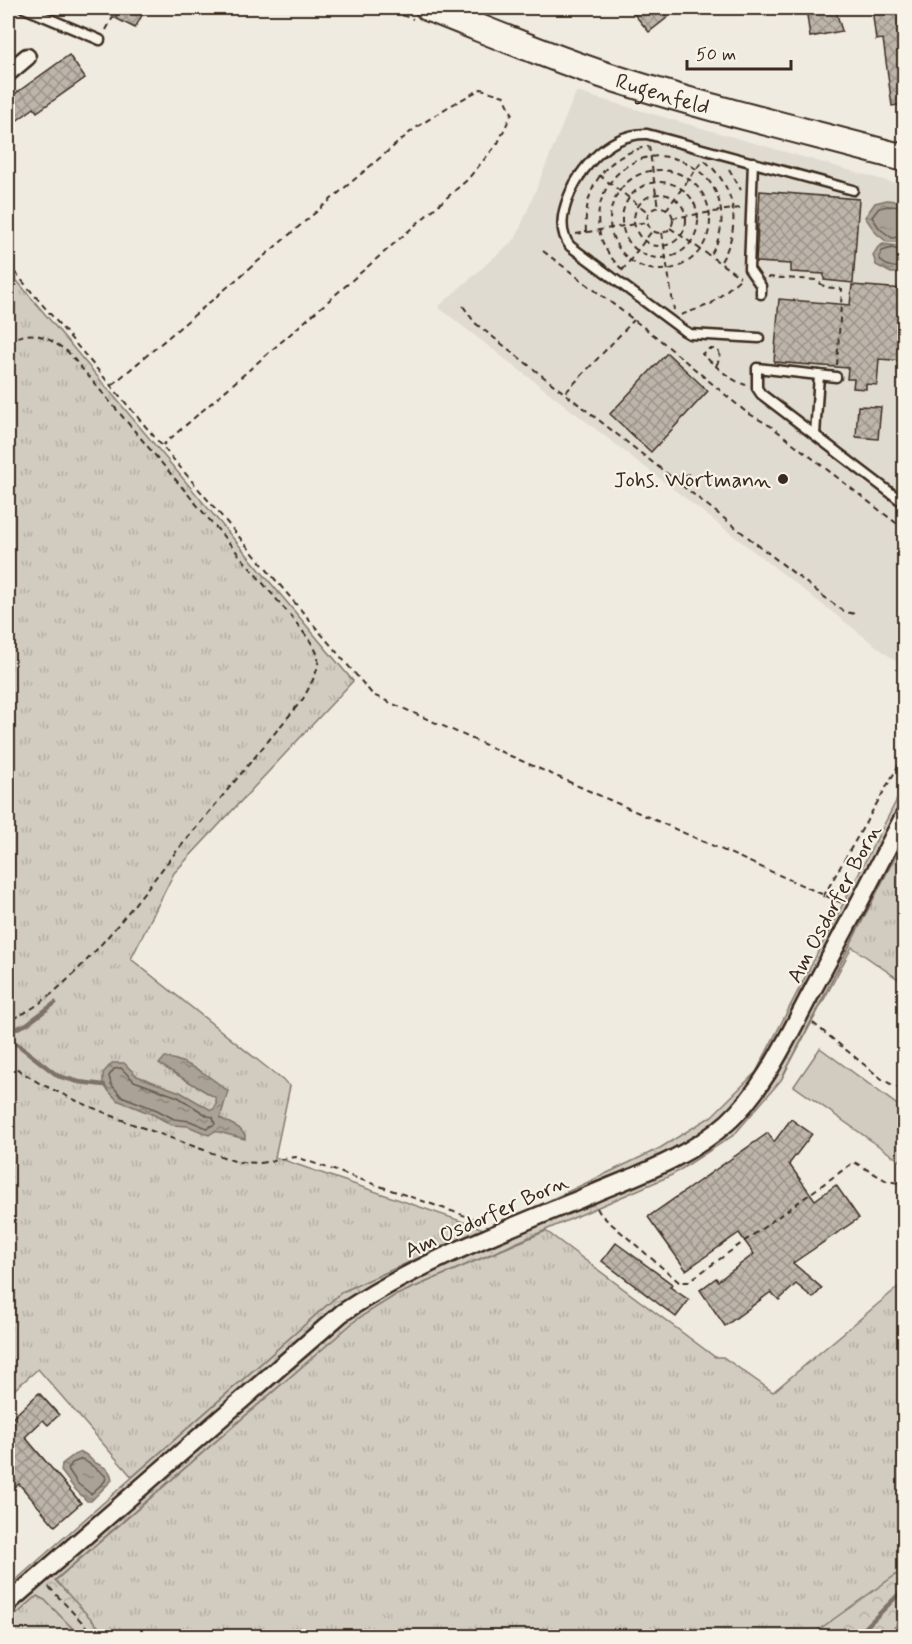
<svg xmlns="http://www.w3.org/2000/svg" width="912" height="1644" viewBox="0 0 912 1644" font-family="Mynerve,sans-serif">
<defs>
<pattern id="grass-tufts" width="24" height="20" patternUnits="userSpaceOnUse" patternTransform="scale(1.5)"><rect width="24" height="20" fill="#d1cbc0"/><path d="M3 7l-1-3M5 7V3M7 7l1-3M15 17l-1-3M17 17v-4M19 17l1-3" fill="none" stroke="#b4aea5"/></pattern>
<pattern id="forest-crowns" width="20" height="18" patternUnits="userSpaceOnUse" patternTransform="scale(1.5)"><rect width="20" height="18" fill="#d1cbc0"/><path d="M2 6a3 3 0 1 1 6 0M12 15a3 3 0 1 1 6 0" fill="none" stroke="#b4aea5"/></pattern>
<pattern id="water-ripples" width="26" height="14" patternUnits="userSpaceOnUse" patternTransform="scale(1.5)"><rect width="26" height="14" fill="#aaa296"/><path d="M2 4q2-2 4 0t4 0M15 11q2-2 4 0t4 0" fill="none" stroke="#8c847a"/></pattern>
<pattern id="building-cross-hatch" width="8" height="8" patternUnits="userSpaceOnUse" patternTransform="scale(1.5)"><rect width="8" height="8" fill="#bdb5aa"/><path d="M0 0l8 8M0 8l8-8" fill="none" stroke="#9b938a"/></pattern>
</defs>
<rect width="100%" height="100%" fill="#efebe0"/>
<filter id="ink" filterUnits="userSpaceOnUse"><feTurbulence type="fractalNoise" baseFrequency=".0167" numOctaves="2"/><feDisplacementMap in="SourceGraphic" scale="12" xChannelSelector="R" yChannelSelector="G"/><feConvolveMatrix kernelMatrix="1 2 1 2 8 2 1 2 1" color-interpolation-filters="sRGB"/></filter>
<g filter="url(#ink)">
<polygon fill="#e0dbd0" points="576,92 904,186 904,652 898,663 438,307 516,238"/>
<g fill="url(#grass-tufts)" stroke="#867a6f" stroke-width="1.5">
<polygon points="8,270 353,681 174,873 131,959 290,1086 275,1157 484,1229 342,1292 132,1477 38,1369 8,1395"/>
<polygon points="904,839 904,983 852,947 781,1080"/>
<polygon points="546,1231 715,1357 723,1357 773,1392 904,1282 904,1636 820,1636 815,1633 810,1636 107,1636 55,1581 357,1319 394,1296"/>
<polygon points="37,1596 45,1600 80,1636 8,1636 8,1622"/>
</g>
<g fill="url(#forest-crowns)" stroke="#867a6f" stroke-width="1.5">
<polygon points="904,786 904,839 781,1080 734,1135 672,1175 394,1296 357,1319 55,1580 107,1636 80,1636 45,1600 37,1596 8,1622 8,1587 342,1292 544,1203 660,1148 712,1116 756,1072"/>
<polygon points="904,1569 904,1615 888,1636 810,1636"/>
</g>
<polygon fill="#d1cbc0" stroke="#867a6f" stroke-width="1.5" points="820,1048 904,1110 904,1154 900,1161 794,1086"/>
<g fill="url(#water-ripples)" stroke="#7e7266" stroke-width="1.5">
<polygon points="887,200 904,202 904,242 887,242 876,233 865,217 875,203"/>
<polygon points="883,244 904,247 904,273 891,273 876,265 873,255 878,247"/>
<path d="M165 1057C192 1063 206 1074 228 1091L220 1118 239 1128 245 1135V1139L215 1131 209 1135 188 1126 172 1125 154 1115 117 1100 106 1088 103 1082V1073L112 1063H124L137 1076 180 1092 211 1110 214 1109 216 1105V1098L159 1064Z"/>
<path d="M81 1452C87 1454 89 1458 94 1462 104 1468 110 1467 112 1480L91 1501H87L74 1488 61 1471 62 1464 74 1455Z"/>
</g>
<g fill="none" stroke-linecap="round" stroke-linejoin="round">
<g stroke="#675a4e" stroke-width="1.5">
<polyline points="904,207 888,206 879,208 872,217 880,229 892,238 904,236"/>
<path d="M904 252 892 248 882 251 879 257C883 267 894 268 904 267"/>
<polygon points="121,1068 134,1081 178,1097 208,1116 213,1117 215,1124 207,1128 190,1121 174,1119 157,1110 121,1096 111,1084 109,1076 114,1069"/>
<path d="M82 1459C89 1464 102 1471 106 1477L105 1481 91 1494 78 1484 68 1469 72 1463Z"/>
</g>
<g stroke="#7e7266" stroke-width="4.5">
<polyline points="8,1032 27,1024 55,1003"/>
<polyline points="8,1037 58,1076 79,1082 104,1085"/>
<polyline points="857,1636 904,1589"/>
</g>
</g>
<g fill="url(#building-cross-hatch)" stroke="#3b2a1e" stroke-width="1.5">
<polygon points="121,8 146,8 135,28 115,18"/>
<polygon points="629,8 661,8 668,17 649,32"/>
<polygon points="806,8 835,8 842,31 810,37"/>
<polygon points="872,8 904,8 904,104 892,106 883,39 876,40"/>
<polygon points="69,55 85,78 37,112 34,108 8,127 8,99"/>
<polygon points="760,191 859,199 853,283 824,280 824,274 791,272 791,264 756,262"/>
<polygon points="852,285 904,289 904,361 879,359 877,385 866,384 866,389 853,388 854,379 847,379 848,368 774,362 779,299 850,305"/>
<polygon points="667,353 708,391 651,452 610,414"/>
<polygon points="858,406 881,407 878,439 856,437"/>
<polygon points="791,1119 812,1134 789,1164 815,1200 836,1185 859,1218 793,1263 822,1288 813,1298 796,1284 779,1300 771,1292 725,1326 700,1290 716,1278 718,1281 754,1254 739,1233 686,1270 648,1217 768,1133 774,1142"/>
<polygon points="616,1243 672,1284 670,1287 689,1300 676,1317 602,1261"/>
<polygon points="39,1393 59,1415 48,1425 43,1420 25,1437 81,1503 55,1526 19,1484 8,1493 8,1422"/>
</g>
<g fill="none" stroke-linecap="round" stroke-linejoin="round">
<g stroke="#3b2a1e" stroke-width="13">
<g id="lane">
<polyline points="24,8 100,40"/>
<polyline points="753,162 749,269 761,286 761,294"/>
<path d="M759 338 690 334 683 330 570 246C562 236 561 224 564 211 573 175 606 133 647 134L853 190"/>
<polyline points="836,377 757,368 757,388 761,394 904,503"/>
<polyline points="815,435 819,375"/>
</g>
</g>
<g stroke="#3b2a1e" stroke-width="21">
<g id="street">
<polyline points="8,73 27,57"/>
<path d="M8 1603 342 1313C418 1262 508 1229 592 1194 640 1174 689 1157 728 1122 765 1088 788 1036 811 993 843 934 874 875 904 816"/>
</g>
</g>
<g stroke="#3b2a1e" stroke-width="30">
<g id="primary">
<path id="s1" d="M429 8C488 31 546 56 607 76 705 108 805 131 904 158"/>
</g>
</g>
<g stroke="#3b2a1e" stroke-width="2" stroke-dasharray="6 4.5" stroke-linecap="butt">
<polyline points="382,8 413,19"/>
<polyline points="106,30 118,8"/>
<polyline points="649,146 658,208"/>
<path d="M705 161C737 188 742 228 720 263"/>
<polyline points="729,169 741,190"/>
<circle cx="660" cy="220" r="50"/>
<polyline points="599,175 649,213"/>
<circle cx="660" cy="220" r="38"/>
<circle cx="660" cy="220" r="26"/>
<circle cx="660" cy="220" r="13"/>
<polyline points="666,210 703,160"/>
<polyline points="672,218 740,208"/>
<polyline points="670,228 740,277"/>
<path d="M586 232C583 187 605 156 649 146"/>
<polyline points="662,233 674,310"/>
<polyline points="576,234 647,222"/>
<polyline points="543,251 659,339 746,412 772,427 900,526 904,532"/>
<polyline points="8,264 373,695 842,903"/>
<path d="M623 270C562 217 625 128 690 165 702 172 712 182 717 195 725 217 722 237 710 256"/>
<polyline points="622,271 652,231"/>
<polyline points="768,277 816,280 825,287 842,289 837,365"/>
<polyline points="463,306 475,323 823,596 845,612 856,614"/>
<polyline points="681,315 711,304 741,278"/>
<path d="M8 342C32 327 47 337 68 352L294 620C323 658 326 656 303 699 259 752 215 805 171 858 134 904 63 1003 8 1020"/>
<path d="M716 366 720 358 719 352 714 349H708L702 354C716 366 729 380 746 385"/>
<polyline points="112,385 414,129 448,107 481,89 504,96 512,113 498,143 467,180 163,445"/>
<polyline points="566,392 634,320"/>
<polyline points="673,476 679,477 690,474"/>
<polyline points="823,897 904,756"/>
<polyline points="813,1023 883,1080 904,1091"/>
<polyline points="8,1063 39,1083 77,1101 127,1122 237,1162 260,1163 296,1157 483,1222"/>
<polyline points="597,1208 601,1215 679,1282 688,1282 854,1162 887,1181 904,1184"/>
<polyline points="49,1587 95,1636"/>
</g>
<use href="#lane" stroke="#f7f3e8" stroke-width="8"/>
<use href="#street" stroke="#f7f3e8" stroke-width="16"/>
<use href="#primary" stroke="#f7f3e8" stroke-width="26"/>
</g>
</g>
<circle fill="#3b2a1e" stroke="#f7f3e8" stroke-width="2" cx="783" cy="479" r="6"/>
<g text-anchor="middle" stroke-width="4.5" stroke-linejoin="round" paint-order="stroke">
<g font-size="22" fill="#3b2a1e" stroke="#f7f3e8">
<text dy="8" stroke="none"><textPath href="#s1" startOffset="249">Rugenfeld</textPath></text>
<text transform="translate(833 903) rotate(-62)" y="8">Am Osdorfer Born</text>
<text transform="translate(486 1215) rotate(-24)" y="8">Am Osdorfer Born</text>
</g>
<g font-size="22" fill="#3b2a1e" stroke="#f7f3e8" text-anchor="end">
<text x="771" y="487">Johs. Wortmann</text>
</g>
</g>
<rect width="912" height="1644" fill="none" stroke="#f7f3e8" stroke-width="30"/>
<rect x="15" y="15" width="882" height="1614" fill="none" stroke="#3b2a1e" stroke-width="2" filter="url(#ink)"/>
<path d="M687 60v9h104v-9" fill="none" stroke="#3b2a1e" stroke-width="3"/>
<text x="696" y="60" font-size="18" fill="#3b2a1e" stroke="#f7f3e8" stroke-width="4.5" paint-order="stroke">50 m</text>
</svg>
